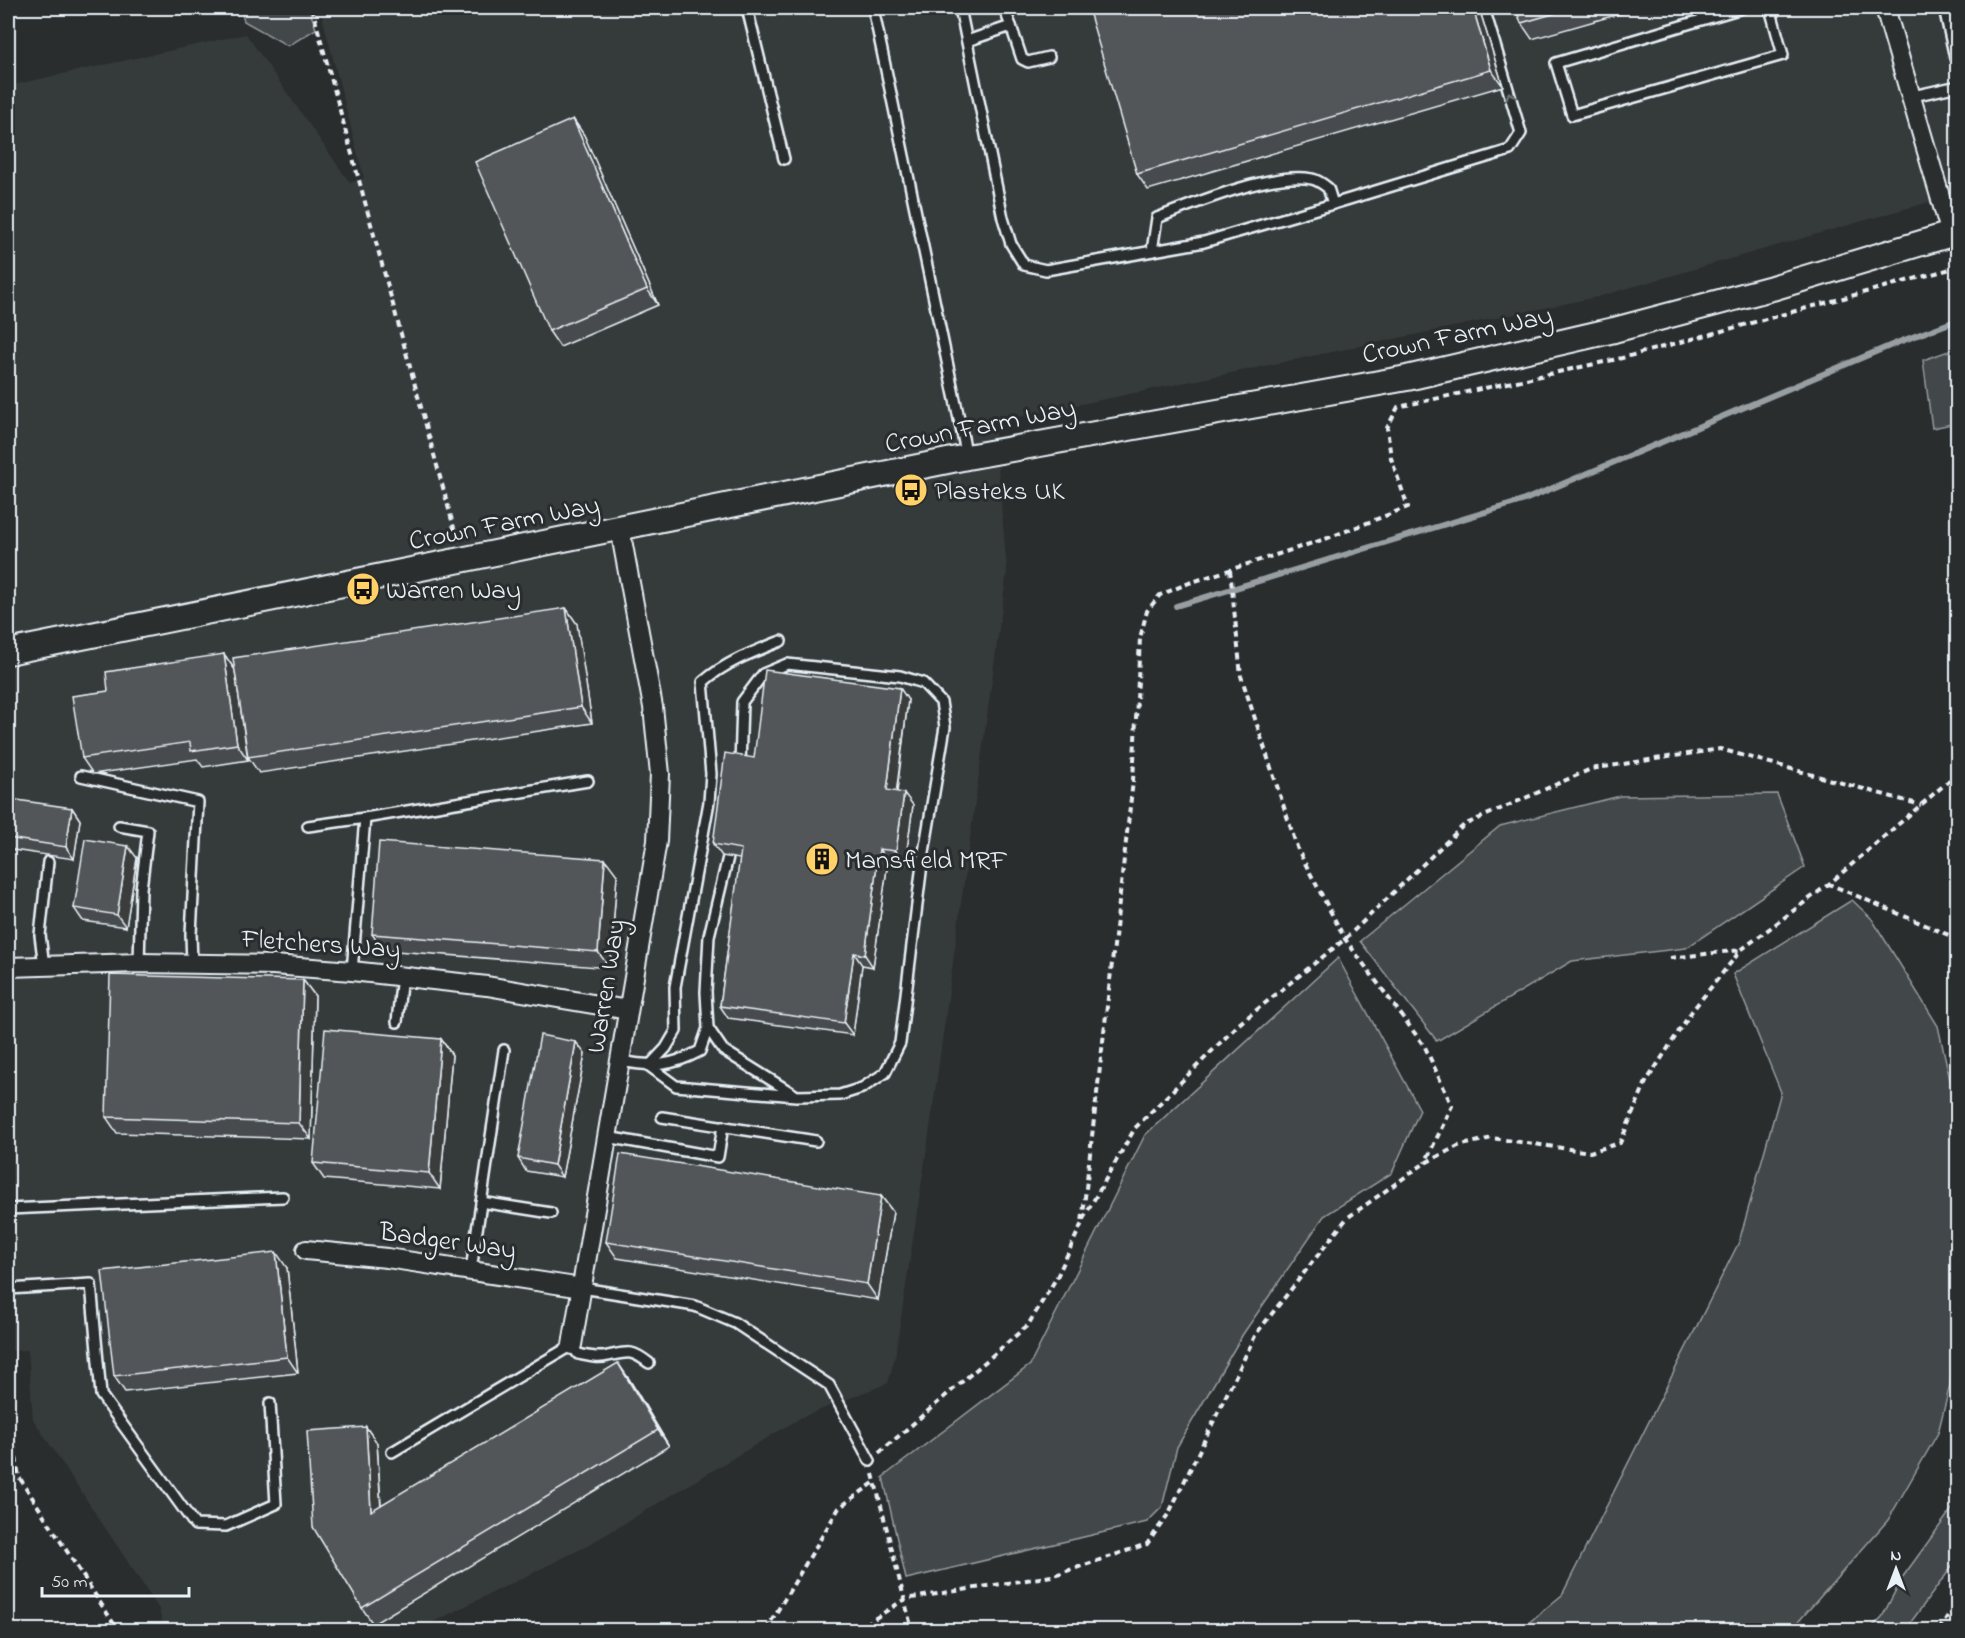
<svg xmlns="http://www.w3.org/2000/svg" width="1965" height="1638" viewBox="0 0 1965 1638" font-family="'Indie Flower',sans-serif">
<rect width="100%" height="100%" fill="#2a2d2e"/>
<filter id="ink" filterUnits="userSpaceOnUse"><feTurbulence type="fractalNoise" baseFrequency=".0167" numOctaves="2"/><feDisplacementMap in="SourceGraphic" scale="12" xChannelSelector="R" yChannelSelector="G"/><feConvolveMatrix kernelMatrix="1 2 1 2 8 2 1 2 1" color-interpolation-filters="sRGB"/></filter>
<g filter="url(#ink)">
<polygon fill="#363a3b" points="320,8 1957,8 1957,194 1597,297 994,422 1007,571 931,1121 895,1357 888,1383 802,1417 585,1547 417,1630 164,1630 159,1609 33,1419 28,1350 8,1351 8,86 246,34 350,183 364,178"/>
<g fill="#424648" stroke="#959ca0" stroke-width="1.5">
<polygon points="240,8 309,8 316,29 288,46 244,21"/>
<polygon points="1957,348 1957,423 1932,428 1923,360"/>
<polygon points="1777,794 1805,867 1686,948 1572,961 1437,1041 1360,941 1500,826 1620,796"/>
<polygon points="1852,900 1872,919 1938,1026 1951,1084 1958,1134 1958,1292 1950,1385 1938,1433 1888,1520 1791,1630 1520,1630 1562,1595 1739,1242 1781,1092 1733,974"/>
<polygon points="1338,958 1420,1110 1392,1173 1324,1216 1243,1334 1177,1447 1162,1507 1147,1522 906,1579 883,1477 1030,1365 1145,1135"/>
<polygon points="1957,1502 1957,1560 1905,1630 1869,1630 1882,1617 1902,1578"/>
</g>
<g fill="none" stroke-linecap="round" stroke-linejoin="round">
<polyline stroke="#989fa3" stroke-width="6" points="1176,606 1522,501 1899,342 1958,320"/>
<g stroke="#e8f1f8" stroke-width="14">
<g id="lane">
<polyline points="747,8 784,159"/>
<polyline points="873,8 967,457"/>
<path d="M960 8 1003 218 1011 244 1024 265 1046 270 1204 242 1333 204 1328 188C1323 184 1318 180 1312 179 1273 171 1195 203 1157 218L1152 251"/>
<polyline points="1742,8 1556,63 1572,115 1783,55 1770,8"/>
<polyline points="1944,8 1955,58"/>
<polyline points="1011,26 1022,59 1028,62 1049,57"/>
<polyline points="967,41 1011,26 1004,8"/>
<polyline points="1913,96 1958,86"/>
<polyline points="1333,204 1510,150 1521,133 1484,8"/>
<path d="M740 767 742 702 763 674 787 664 900 676 923 683 941 702 945 727 922 864 900 1043 885 1073 862 1088 840 1095 796 1096 676 1086 649 1066 666 1048 676 1031 675 987 709 802 711 774 703 682C726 662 753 652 781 641"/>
<polyline points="81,776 198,802 191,934 192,964"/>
<polyline points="119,826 148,831 141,889 139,963"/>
<polyline points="308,826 365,818"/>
<polyline points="44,966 40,935 48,862"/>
<polyline points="352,971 365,818 588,781"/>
<polyline points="397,1022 402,975"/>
<polyline points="708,1028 723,1050 795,1095"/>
<path d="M620 1061C653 1067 670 1067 700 1051L708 1028 706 992 709 936 728 857"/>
<polyline points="662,1117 816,1141"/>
<polyline points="607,1137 718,1157 723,1126"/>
<polyline points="481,1202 551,1213"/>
<polyline points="8,1209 283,1197"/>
<polyline points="471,1270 504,1050"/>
<polyline points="582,1288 695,1306 735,1323 829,1385 870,1461"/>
<polyline points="8,1289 91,1284 101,1395 195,1525 226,1526 276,1504 270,1403"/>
<path d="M392 1452 572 1345 578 1354C588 1356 598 1359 608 1356 628 1352 631 1349 649 1363"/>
</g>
</g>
<g stroke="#e8f1f8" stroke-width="22">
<g id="street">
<polyline points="1885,8 1951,234"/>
<polyline points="8,967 139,963 273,965 352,971 487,986 628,1010"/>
<polyline points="306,1250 387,1258 582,1288"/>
<polyline points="572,1345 657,841 660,774 653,707 620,529"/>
</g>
</g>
<g stroke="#e8f1f8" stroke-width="28">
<polyline id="secondary" points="8,652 967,457 1407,378 1614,330 1772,288 1958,232"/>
</g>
<g stroke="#e8f1f8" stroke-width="4" stroke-dasharray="6 4.5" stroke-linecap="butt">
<polyline points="312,8 457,539"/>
<polyline points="1230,570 1241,676 1298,850 1345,939 1425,1047 1452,1106 1425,1163"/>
<polyline points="1958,773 1829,884 1958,939"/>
<polyline points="1670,958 1741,950"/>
<polyline points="1083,1219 1135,1128 1239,1024 1345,939 1464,825 1591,769 1720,749 1921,805"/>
<polyline points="8,1406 19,1477 114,1624 116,1630"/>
<polyline points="879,1453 1028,1325 1057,1277 1082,1223 1133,781 1140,638 1147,611 1160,595 1189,583 1328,538 1408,507 1391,458 1387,428 1398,407 1622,358 1958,267"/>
<polyline points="873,1474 912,1630"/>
<polyline points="766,1630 839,1508 875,1482"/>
<polyline points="857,1630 905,1599 1052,1576 1147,1544 1169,1513 1256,1334 1347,1218 1425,1163 1458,1146 1492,1138 1590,1152 1620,1143 1646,1082 1692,1011 1741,950 1829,884"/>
<polyline points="1939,1630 1958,1599"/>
</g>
<use href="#lane" stroke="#2a2d2e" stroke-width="9"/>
<use href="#street" stroke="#2a2d2e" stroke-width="18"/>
<use href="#secondary" stroke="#2a2d2e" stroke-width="24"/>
</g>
<g fill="#474b4d" stroke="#e8f1f8" stroke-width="1.5">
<polygon points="1479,8 1503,86 1148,190 1137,174"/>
<polygon points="1516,8 1640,8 1532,39 1521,23"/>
<polygon points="573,119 584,135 658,305 560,347 549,331"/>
<polygon points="566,608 577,624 592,723 259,773 248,757 239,695 248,760 203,767 197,759 93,774 82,758 108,691 224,654 235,670"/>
<polygon points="908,700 897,792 913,805 905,864 888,861 873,967 862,965 853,1035 728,1018 720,1006 740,859 722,856 713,844 754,758"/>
<polygon points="72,808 80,820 74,859 13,850 8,843 8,815"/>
<polygon points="137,858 126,927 83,921 74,908"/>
<polygon points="617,875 610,968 383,950 372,934"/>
<polygon points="303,980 315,996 311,1139 117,1133 106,1117"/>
<polygon points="441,1039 452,1055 440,1189 324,1179 313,1163"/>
<polygon points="585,1054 562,1177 526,1171 518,1158"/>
<polygon points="881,1196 893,1212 878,1300 617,1258 606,1242"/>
<polygon points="287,1268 298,1373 125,1392 114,1376"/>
<polygon points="629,1379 669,1446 373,1624 362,1608 366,1427 377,1443 381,1505"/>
</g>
<g fill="#3a3d3e" stroke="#e8f1f8" stroke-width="1.5">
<polygon points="1473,8 1479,8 1503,86 1491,70"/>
<polygon points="573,119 584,135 658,305 647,289"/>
<polygon points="566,608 577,624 592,723 581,707"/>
<polygon points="224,654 235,670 248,760 237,744"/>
<polygon points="900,688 908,700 895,802 887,790"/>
<polygon points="904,793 913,805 905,864 896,851"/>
<polygon points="72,808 80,820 74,859 66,847"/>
<polygon points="128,846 137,858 126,927 117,915"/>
<polygon points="879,849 888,861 873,967 865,955"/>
<polygon points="605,859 617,875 610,968 598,952"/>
<polygon points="854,953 862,965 853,1035 844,1023"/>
<polygon points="303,980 315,996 311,1139 299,1123"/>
<polygon points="441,1039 452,1055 440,1189 429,1173"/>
<polygon points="576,1042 585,1054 562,1177 554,1165"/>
<polygon points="881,1196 893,1212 878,1300 867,1284"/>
<polygon points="276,1252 287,1268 298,1373 287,1357"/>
<polygon points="618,1363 629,1379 669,1446 658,1430"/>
<polygon points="366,1427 377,1443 382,1527 371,1511"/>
</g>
<g fill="#535759" stroke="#e8f1f8" stroke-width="1.5">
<polygon points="1088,8 1473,8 1491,70 1137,174"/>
<polygon points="1516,8 1574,8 1521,23"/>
<polygon points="573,119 647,289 549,331 475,162"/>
<polygon points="566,608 581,707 248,757 233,658"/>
<polygon points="224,654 237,744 191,751 190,742 82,758 72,696 108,691 106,672"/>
<polygon points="765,670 900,688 887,790 904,793 896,851 879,849 865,955 854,953 844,1023 720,1006 741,849 713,844 725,753 754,758"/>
<polygon points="10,799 72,808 66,847 8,838 8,815"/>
<polygon points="85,839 128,846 117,915 74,908"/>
<polygon points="379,842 605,859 598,952 372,934"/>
<polygon points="110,975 303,980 299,1123 106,1117"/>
<polygon points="325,1029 441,1039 429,1173 313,1163"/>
<polygon points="540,1035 576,1042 554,1165 518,1158"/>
<polygon points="620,1154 881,1196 867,1284 606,1242"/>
<polygon points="276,1252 287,1357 114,1376 102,1271"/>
<polygon points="618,1363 658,1430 362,1608 313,1527 307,1431 366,1427 371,1511"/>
</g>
<defs><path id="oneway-chevron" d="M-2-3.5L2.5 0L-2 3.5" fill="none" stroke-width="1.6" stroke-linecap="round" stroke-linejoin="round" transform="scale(1.5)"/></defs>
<use stroke="#6c7275" href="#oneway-chevron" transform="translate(1510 96) rotate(-107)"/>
</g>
<defs>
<g id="bus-disc" transform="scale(1.725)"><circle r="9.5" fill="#ffd166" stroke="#2a2d2e"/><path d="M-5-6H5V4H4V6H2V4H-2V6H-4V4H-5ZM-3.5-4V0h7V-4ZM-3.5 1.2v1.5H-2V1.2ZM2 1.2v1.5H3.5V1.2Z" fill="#111"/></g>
<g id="building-disc" transform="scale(1.725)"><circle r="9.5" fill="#ffd166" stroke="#2a2d2e"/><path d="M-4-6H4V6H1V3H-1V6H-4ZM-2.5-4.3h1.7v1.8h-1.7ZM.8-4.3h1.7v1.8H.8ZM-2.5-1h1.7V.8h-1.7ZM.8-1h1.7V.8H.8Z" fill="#111"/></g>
</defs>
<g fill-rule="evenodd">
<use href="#bus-disc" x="911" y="490"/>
<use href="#bus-disc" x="363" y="589"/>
<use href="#building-disc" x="822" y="859"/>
</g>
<g text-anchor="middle" stroke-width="6" stroke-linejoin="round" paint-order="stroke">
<g font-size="27" fill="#e8f1f8" stroke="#2a2d2e">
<text transform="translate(1457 334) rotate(-12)" y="9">Crown Farm Way</text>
<text transform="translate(980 425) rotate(-11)" y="9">Crown Farm Way</text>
<text transform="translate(504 522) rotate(-11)" y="9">Crown Farm Way</text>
<text transform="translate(321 943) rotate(4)" y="9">Fletchers Way</text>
<text transform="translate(605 986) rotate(-81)" y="9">Warren Way</text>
<text transform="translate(448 1240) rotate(8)" y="9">Badger Way</text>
</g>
<g font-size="27" fill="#e8f1f8" stroke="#2a2d2e" text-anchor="start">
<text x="934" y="499">Plasteks UK</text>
<text x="386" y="598">Warren Way</text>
<text x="845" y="868">Mansfield MRF</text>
</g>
</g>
<rect width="1965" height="1638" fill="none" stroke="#2a2d2e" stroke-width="30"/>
<rect x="15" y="15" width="1935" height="1608" fill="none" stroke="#e8f1f8" stroke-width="2" filter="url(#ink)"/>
<g transform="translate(1896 1569)" stroke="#2a2d2e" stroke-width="4.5" paint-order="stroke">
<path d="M0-4.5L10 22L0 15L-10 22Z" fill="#e8f1f8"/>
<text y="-9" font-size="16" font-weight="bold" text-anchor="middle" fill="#e8f1f8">N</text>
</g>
<path d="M42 1587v9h147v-9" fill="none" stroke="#e8f1f8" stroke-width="3"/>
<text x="51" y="1587" font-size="18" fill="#e8f1f8" stroke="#2a2d2e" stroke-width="4.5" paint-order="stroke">50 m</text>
</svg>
